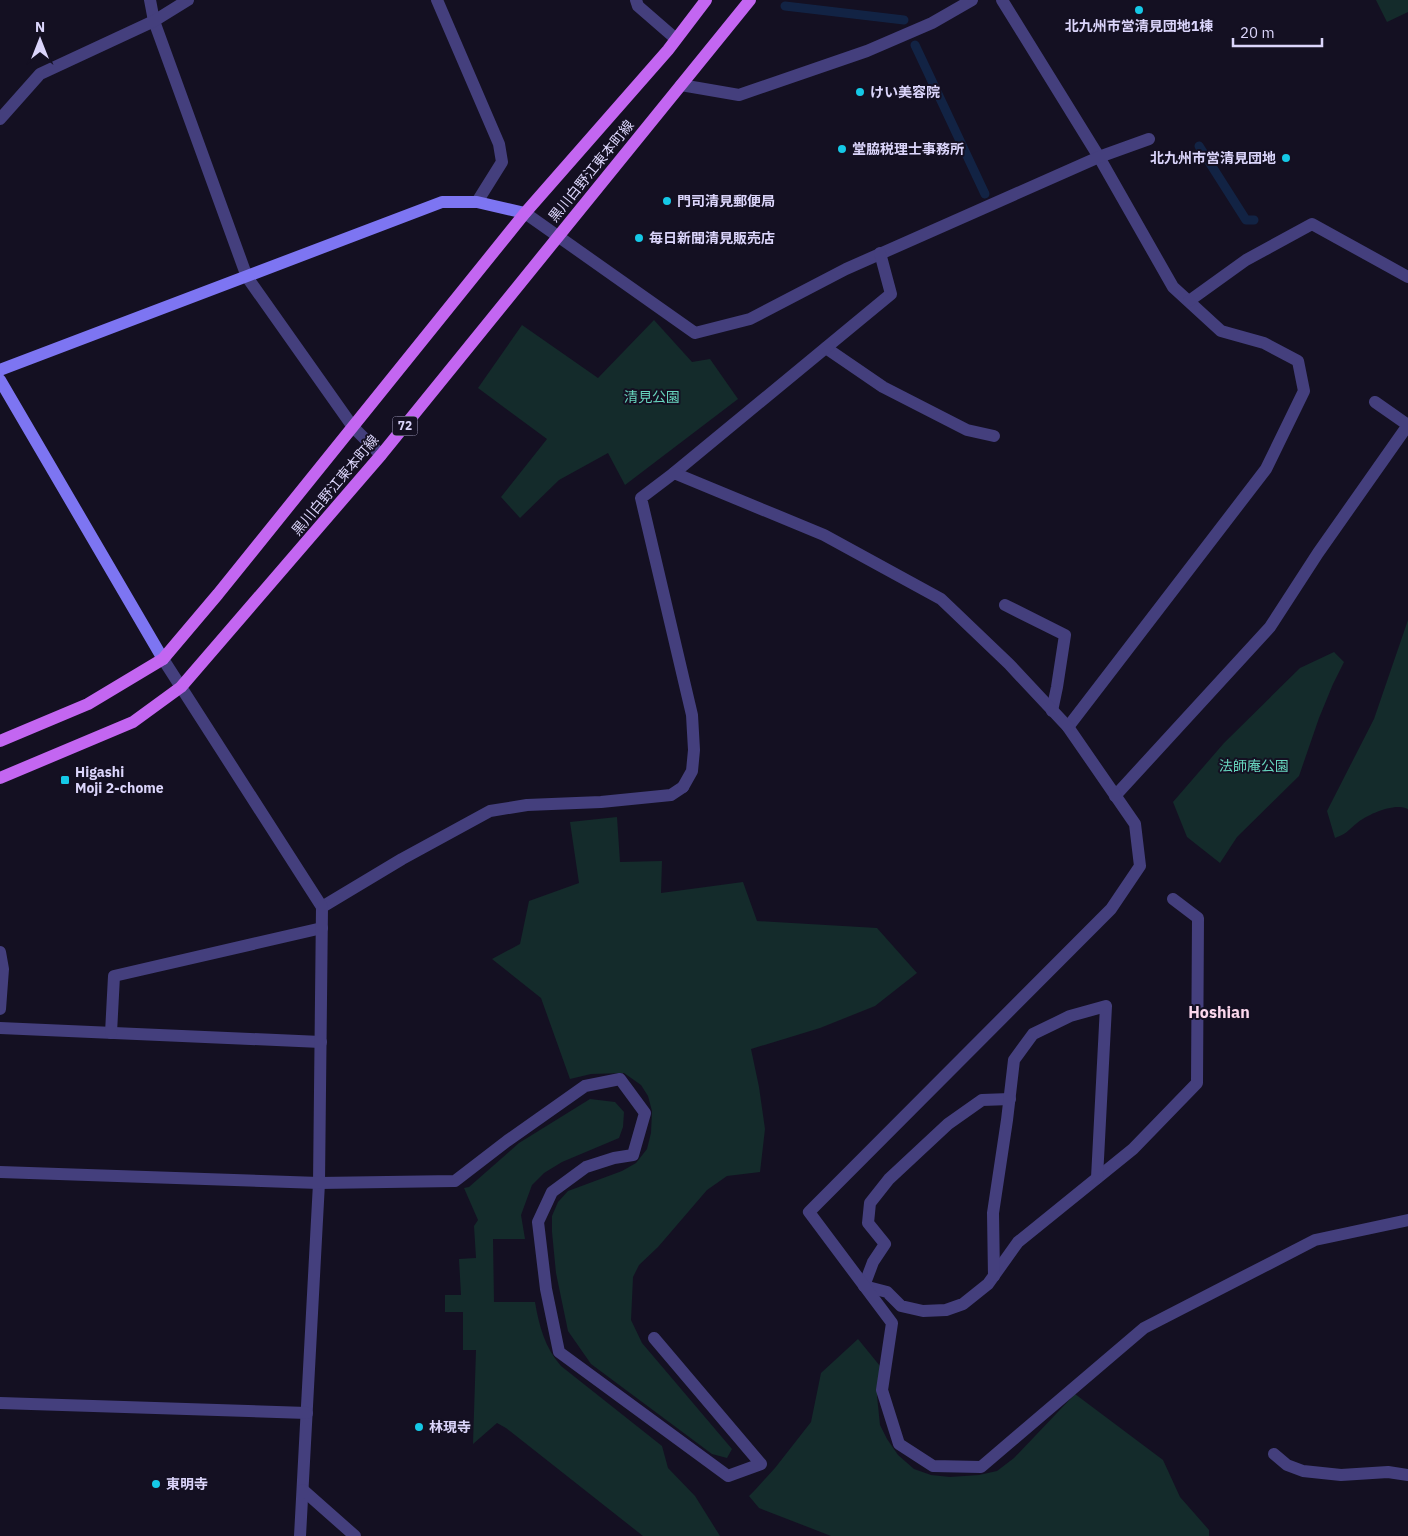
<svg xmlns="http://www.w3.org/2000/svg" width="1408" height="1536" viewBox="0 0 1408 1536" font-family="'IBM Plex Sans','Noto Sans JP',sans-serif">
<rect width="100%" height="100%" fill="#141022"/>
<g fill="#142b2b">
<polygon points="1376,0 1408,0 1408,12 1387,22"/>
<polygon points="654,320 692,362 710,359 738,399 625,485 608,453 559,480 520,518 501,497 547,439 478,388 522,325 598,378"/>
<path d="M1408 620V809C1395 802 1368 814 1357 823 1347 831 1348 833 1335 838L1327 811 1374 719Z"/>
<polygon points="1334,652 1344,662 1333,684 1319,718 1299,776 1237,837 1220,863 1187,837 1173,802 1224,743 1300,668"/>
<polygon points="617,817 620,862 662,861 661,893 743,882 757,921 877,928 917,973 875,1006 820,1028 751,1049 759,1087 765,1129 760,1172 727,1176 707,1190 658,1247 639,1265 633,1277 631,1320 642,1343 732,1449 727,1458 712,1454 591,1364 568,1331 556,1273 552,1232 552,1216 558,1202 568,1191 622,1171 636,1163 647,1149 651,1133 652,1111 648,1096 641,1085 624,1073 591,1074 570,1079 541,998 492,959 520,944 529,901 579,883 570,822"/>
<path d="M590 1099 615 1102 624 1112 623 1127 619 1138 562 1162 544 1173 532 1185 521 1215 525 1239H493L494 1302H535C539 1326 545 1348 561 1366L662 1446 668 1468 695 1496 720 1536H643L506 1428 497 1423 473 1444 476 1350H463V1312H445V1295H461L459 1259 476 1258 474 1226 478 1220 464 1188 469 1187 519 1143Z"/>
<polygon points="858,1339 880,1366 877,1396 880,1425 887,1439 898,1455 914,1469 931,1475 950,1477 979,1475 997,1471 1014,1458 1075,1394 1163,1460 1180,1497 1209,1530 1209,1536 831,1536 759,1508 749,1496 755,1490 775,1468 811,1422 821,1373"/>
</g>
<g fill="none" stroke-linecap="round" stroke-linejoin="round">
<g stroke="#122344" stroke-width="9">
<polyline points="785,6 904,20"/>
<polyline points="915,45 985,194"/>
<polyline points="1199,146 1246,220 1254,220"/>
</g>
<g stroke="#443f7d" stroke-width="12">
<polyline points="826,348 883,387 967,430 994,436"/>
<polyline points="1005,605 1065,635 1057,687 1052,711"/>
<polyline points="1115,796 1270,627 1318,553 1408,425 1375,402"/>
<polyline points="322,907 402,859 490,811 527,805 601,802 671,795 683,787"/>
<polyline points="0,1028 321,1042"/>
<polyline points="111,1033 114,976 322,928"/>
<polyline points="1010,1099 982,1100 948,1124 889,1179 870,1203 868,1223 885,1244 873,1262 864,1286 887,1292 901,1306 923,1311 946,1310 963,1304 988,1284 1018,1242 1133,1149 1197,1083 1198,918 1173,899"/>
<polyline points="994,1276 993,1213 1007,1120 1014,1060 1033,1034 1070,1016 1106,1006 1097,1178"/>
</g>
<g stroke="#443f7d" stroke-width="12">
<polyline points="150,0 154,21 247,277 353,427 381,455"/>
<polyline points="437,0 499,144 502,162 477,202"/>
<polyline points="636,0 638,6 676,39"/>
<polyline points="1002,0 1099,157 1173,287 1221,331 1264,343 1298,361 1304,391 1266,469 1068,727"/>
<polyline points="681,85 739,95 867,51 932,23 972,0"/>
<polyline points="0,119 40,74 154,21 188,0"/>
<polyline points="525,213 695,333 750,319 846,269 1099,157 1149,139"/>
<polyline points="1189,301 1246,260 1312,224 1408,277"/>
<polyline points="674,473 891,294 880,253"/>
<polyline points="163,659 322,907 319,1183 300,1536"/>
<polyline points="683,787 692,771 694,750 692,715 641,498 674,473 824,535 941,599 1009,664 1068,727 1135,824 1140,866 1111,909 809,1212 892,1323 882,1390 899,1444 933,1466 981,1467 1144,1328 1315,1240 1408,1220"/>
<polyline points="0,952 3,969 0,1009"/>
<polyline points="0,1172 319,1183 455,1181 507,1141 585,1086 620,1079 645,1113 633,1155 614,1158 586,1167 552,1192 538,1222 546,1289 559,1352 728,1476 761,1464 654,1338"/>
<polyline points="0,1403 307,1413"/>
<polyline points="1274,1454 1287,1465 1303,1471 1341,1475 1388,1472 1408,1475"/>
<polyline points="303,1490 355,1536"/>
</g>
<g stroke="#7d75f2" stroke-width="12">
<polyline points="0,370 442,202 477,202 525,213"/>
<polyline points="0,380 163,659"/>
</g>
<g stroke="#c366f1" stroke-width="12">
<polyline points="0,741 88,704 163,659 218,594 525,213 668,50 706,0"/>
<polyline points="0,778 133,722 181,687 381,455 750,0"/>
</g>
</g>
<g fill="#15c9e7" stroke="#141022" stroke-width="2">
<circle cx="1139" cy="10" r="5"/>
<circle cx="860" cy="92" r="5"/>
<circle cx="842" cy="149" r="5"/>
<circle cx="1286" cy="158" r="5"/>
<circle cx="667" cy="201" r="5"/>
<circle cx="639" cy="238" r="5"/>
<rect x="60" y="775" width="10" height="10" rx="2.5"/>
<circle cx="419" cy="1427" r="5"/>
<circle cx="156" cy="1484" r="5"/>
</g>
<g text-anchor="middle" stroke-width="4" stroke-linejoin="round" paint-order="stroke">
<rect fill="#141022" stroke="#9f9aba" stroke-width="1" x="392.5" y="416.5" width="25" height="19" rx="4"/>
<g font-size="12" font-weight="bold" fill="#dbd5fb">
<text x="405" y="430">72</text>
</g>
<g font-size="14" font-weight="bold" fill="#dbd5fb" stroke="#141022" text-anchor="start">
<text x="1139" y="31" text-anchor="middle">北九州市営清見団地1棟</text>
<text x="870" y="97">けい美容院</text>
<text x="852" y="154">堂脇税理士事務所</text>
<text x="1276" y="163" text-anchor="end">北九州市営清見団地</text>
<text x="677" y="206">門司清見郵便局</text>
<text x="649" y="243">毎日新聞清見販売店</text>
<text x="75" y="777">Higashi<tspan x="75" dy="16">Moji 2-chome</tspan></text>
<text x="429" y="1432">林現寺</text>
<text x="166" y="1489">東明寺</text>
</g>
<g font-size="14" fill="#dbd5fb" stroke="#141022">
<text transform="translate(591 171) rotate(-51)" y="5">黒川白野江東本町線</text>
<text transform="translate(335 485) rotate(-50)" y="5">黒川白野江東本町線</text>
</g>
<g font-size="14" fill="#67d5be" stroke="#141022">
<text x="652" y="402">清見公園</text>
<text x="1254" y="771">法師庵公園</text>
</g>
<g font-size="16" font-weight="bold" fill="#fbd7ec" stroke="#141022">
<text x="1219" y="1018">Hoshian</text>
</g>
</g>
<g transform="translate(40 40)" stroke="#141022" stroke-width="4" paint-order="stroke">
<path d="M0-4L9 19L0 12L-9 19Z" fill="#dbd5fb"/>
<text y="-8" font-size="14" font-weight="bold" text-anchor="middle" fill="#dbd5fb">N</text>
</g>
<path d="M1233 38v8h89v-8" fill="none" stroke="#dbd5fb" stroke-width="2.5"/>
<text x="1240" y="38" font-size="15" fill="#dbd5fb" stroke="#141022" stroke-width="4" paint-order="stroke">20 m</text>
</svg>
